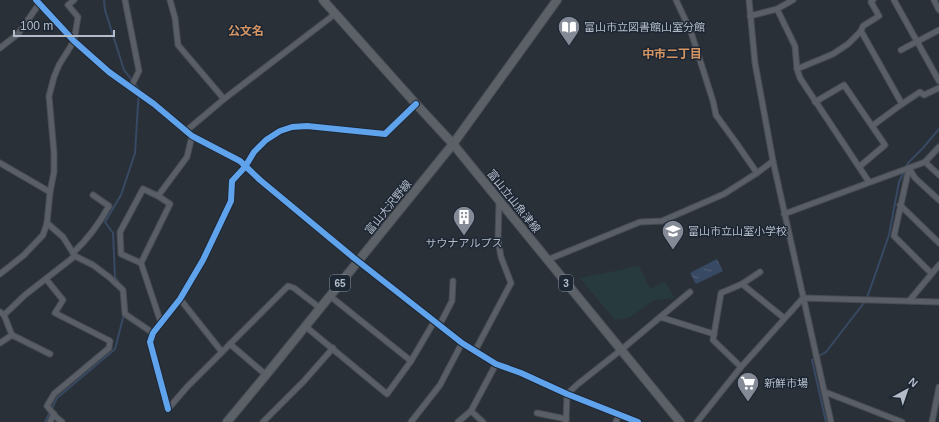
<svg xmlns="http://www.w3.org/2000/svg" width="939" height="422" viewBox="0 0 939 422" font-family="Helvetica,'Noto Sans JP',sans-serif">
<defs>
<pattern id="water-ripples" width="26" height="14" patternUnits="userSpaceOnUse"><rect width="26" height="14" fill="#384963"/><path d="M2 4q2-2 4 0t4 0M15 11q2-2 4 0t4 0" fill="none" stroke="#526178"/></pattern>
</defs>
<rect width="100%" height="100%" fill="#2a3038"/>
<polygon fill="#273a3e" points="639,266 650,289 665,282 675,298 654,300 629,318 615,320 580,278"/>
<polygon fill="url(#water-ripples)" points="717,259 723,271 696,284 690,273"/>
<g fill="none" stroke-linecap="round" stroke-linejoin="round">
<g stroke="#384963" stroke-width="2">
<polyline points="104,0 105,10 124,70 139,89 135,153 121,195 105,222 113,233 115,277 120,284"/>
<polyline points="905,168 908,163 923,148 939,129"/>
<polyline points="45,422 57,398 115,349 124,314"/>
<polyline points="826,422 812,360 826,352 863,304 868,295 889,235 899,182 904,172"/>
</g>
<g stroke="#484c53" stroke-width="7">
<g id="minor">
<polyline points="36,0 74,41 109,72 154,104 192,136 240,161 260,180 354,258 462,343 496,364 521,373 567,394 638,422"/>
<polyline points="125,0 139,71 131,87"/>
<polyline points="170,0 175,18 178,45 224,99"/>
<polyline points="676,0 691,32 713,101 716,115 737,144 757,173"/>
<polyline points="749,0 755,63 773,161 831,422"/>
<polyline points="894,0 939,81"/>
<polyline points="934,0 939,10"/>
<polyline points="777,9 795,46 797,69 800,78 869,182"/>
<polyline points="750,16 777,9 793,0"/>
<polyline points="861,31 902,104 872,126"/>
<polyline points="0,48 18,34 39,4"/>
<polyline points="901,50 939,30"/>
<polyline points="797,69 833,54 848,44 861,31 863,26 879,16 871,2 873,0"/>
<polyline points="815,102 844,85 885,145 859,167"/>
<polyline points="902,104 920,92 924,95 939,88"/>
<polyline points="186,131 224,99 335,14"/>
<polyline points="925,162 939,175"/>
<polyline points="0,163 50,192"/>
<polyline points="909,168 894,236 931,273"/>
<polyline points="909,168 915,178 939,200"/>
<polyline points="900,205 939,243"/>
<polyline points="784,214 925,162 939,147"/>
<polyline points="47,223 63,237 75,256 93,265 109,277 123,290 125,314 153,333"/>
<path d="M73 253C88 239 99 224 109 206L93 195"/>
<polyline points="547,260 640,222 662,221 724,194 757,173 773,161"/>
<polyline points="141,263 170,204 158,196"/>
<polyline points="0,274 24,255 43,235 47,223 50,192 54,172 54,153 49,96 54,77 59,65 74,41 78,17 68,5 74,0"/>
<polyline points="46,279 63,300 55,313 110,341 109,348 54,394 47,406 56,417 62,422"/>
<polyline points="742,284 784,318"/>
<polyline points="330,296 411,361"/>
<polyline points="180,299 222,352"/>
<polyline points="909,301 939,265"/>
<polyline points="0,312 4,315 25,295 75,256"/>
<polyline points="660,317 714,334"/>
<polyline points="161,323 141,263 121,254 120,232 143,189 158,196 187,157 192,136"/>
<polyline points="305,326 387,394 411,361 434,322"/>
<polyline points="439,326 452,301 453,281"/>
<polyline points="12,335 50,354"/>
<polyline points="0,343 12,335 4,315"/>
<polyline points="230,344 266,375"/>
<polyline points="475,351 511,283 501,257 498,240 499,201"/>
<polyline points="741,367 713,340 721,293 742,284 760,272"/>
<polyline points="825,392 902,422"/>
<polyline points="168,409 150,342 153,333 180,299 203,260 231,201 232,181 245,167 254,152 266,140 280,131 292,127 307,126 385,134 416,104"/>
<polyline points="168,409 187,387 288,286 294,288 320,308"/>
<polyline points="471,411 483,422"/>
<polyline points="537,413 566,419"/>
<polyline points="50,422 54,414"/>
<polyline points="263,422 304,381 333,348"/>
<polyline points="411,422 440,385 462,343"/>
<polyline points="458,422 471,411 496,364"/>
<polyline points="566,422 567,394 578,384 621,350 690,292"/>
<polyline points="616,422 619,414"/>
<polyline points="697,422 741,367 803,298 939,302"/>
<polyline points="932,422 939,387"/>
</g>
</g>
<g stroke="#484c55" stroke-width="10">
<g id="primary">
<polyline points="323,0 416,104 453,144 680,422"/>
<polyline points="227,422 266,375 453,144 557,0"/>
</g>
</g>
<use href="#minor" stroke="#5a5e66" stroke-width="5"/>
<use href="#primary" stroke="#5c6168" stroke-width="8"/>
<g stroke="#1d2633" stroke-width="8">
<g id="cycleway">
<polyline points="36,0 74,41 109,72 154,104 192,136 240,161 260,180 354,258 462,343 496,364 521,373 567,394 638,422"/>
<polyline points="168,409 150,342 153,333 180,299 203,260 231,201 232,181 245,167 254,152 266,140 280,131 292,127 307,126 385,134 416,104"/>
</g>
</g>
<use href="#cycleway" stroke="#60a3ed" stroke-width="6"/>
</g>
<defs>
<g id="library-pin" transform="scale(1.15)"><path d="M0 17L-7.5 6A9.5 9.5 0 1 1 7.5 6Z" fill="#848b96" stroke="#1d2633"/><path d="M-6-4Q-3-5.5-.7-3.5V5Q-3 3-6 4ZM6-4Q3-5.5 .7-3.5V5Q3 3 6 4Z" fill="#fff"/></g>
<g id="building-pin" transform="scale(1.15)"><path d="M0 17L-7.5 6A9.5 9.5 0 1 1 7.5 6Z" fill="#848b96" stroke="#1d2633"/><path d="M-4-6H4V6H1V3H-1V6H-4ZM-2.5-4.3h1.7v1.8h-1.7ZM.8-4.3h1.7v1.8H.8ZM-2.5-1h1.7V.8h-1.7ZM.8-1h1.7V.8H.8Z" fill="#fff"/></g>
<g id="school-pin" transform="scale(1.15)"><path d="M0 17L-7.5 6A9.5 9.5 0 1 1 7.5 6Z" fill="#848b96" stroke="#1d2633"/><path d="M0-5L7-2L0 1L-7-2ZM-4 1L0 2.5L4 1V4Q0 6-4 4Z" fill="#fff"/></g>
<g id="supermarket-pin" transform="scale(1.15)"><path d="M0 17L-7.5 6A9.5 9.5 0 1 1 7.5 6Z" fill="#848b96" stroke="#1d2633"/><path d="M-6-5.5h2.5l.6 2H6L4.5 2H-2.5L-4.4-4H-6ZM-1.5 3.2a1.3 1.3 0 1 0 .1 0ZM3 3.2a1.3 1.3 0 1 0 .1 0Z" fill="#fff"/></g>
</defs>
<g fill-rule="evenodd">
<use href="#library-pin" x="569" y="27"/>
<use href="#building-pin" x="464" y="217"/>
<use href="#school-pin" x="673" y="231"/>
<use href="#supermarket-pin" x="748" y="383"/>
</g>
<g text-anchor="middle" stroke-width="3" stroke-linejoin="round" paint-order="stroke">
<g fill="#1d2633" stroke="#878f9c" stroke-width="1">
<rect x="330" y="275" width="20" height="16" rx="3"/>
<rect x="559" y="275" width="14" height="16" rx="3"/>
</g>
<g font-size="10" font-weight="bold" fill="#b4bcc9">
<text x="340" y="287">65</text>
<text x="566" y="287">3</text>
</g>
<g font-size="11" fill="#b4bcc9" stroke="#1d2633" text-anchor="start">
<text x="584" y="31">富山市立図書館山室分館</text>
<text x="688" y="235">富山市立山室小学校</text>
<text x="464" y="247" text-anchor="middle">サウナアルプス</text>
<text x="764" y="387">新鮮市場</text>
</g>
<g font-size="11" fill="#b4bcc9" stroke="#1d2633">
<text transform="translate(514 201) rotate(51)" y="4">富山立山魚津線</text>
<text transform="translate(388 207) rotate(-51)" y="4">富山大沢野線</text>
</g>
<g font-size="12" font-weight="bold" fill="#d59563" stroke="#1d2633">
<text x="246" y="35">公文名</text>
<text x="672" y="58">中市二丁目</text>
</g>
</g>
<g transform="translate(907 390) rotate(40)" stroke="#1d2633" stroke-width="3" paint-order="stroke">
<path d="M0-3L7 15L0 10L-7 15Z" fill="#b4bcc9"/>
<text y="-6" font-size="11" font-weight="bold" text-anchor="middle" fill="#b4bcc9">N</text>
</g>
<path d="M14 30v6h100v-6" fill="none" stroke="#b4bcc9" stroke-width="2"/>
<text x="20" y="30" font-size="12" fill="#b4bcc9" stroke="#1d2633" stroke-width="3" paint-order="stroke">100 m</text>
</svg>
